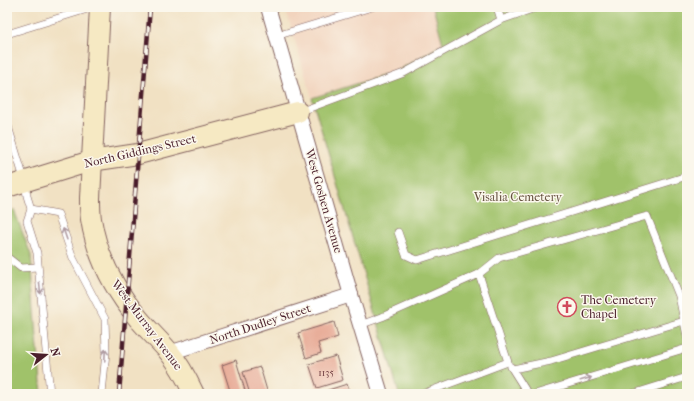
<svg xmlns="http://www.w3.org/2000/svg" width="694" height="401" viewBox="0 0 694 401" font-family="'IM FELL French Canon',serif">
<rect width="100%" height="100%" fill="#fbf7ec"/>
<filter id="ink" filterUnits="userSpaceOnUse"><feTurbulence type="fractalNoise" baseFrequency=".025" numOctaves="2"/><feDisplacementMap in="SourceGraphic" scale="8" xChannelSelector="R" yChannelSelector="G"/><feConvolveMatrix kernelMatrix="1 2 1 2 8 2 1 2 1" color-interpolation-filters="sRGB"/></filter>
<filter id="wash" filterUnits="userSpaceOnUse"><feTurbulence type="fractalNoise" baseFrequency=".012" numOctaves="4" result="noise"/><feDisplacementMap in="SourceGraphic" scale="16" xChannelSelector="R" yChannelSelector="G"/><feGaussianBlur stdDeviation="0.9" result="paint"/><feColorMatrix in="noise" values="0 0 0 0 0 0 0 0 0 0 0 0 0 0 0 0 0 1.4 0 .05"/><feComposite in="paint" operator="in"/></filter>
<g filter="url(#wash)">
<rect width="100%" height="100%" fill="#f1e1c3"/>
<polygon fill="#f2d4be" points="285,7 433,7 444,44 397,71 312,98"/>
<g fill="#a0c26b" stroke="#75704b">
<polygon points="433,7 687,7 687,394 399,394 312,98 397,71 443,44"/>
<polygon points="14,210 31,255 37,338 42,394 7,394 7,212"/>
</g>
<g id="blocks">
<g fill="#e6a48f">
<polygon points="334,322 338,337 318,343 321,353 306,358 298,333"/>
<polygon points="336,356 343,380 317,388 309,364"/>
<polygon points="236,360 246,394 231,394 222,365"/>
<polygon points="260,367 268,394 250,394 243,372"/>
<polygon points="347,384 350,393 347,394 323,394 322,392"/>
</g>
</g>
</g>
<g filter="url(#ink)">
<use href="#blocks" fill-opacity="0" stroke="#846360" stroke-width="1"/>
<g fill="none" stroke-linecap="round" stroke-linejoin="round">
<g stroke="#846360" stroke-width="8">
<g id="lane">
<polyline points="497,7 501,20"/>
<polyline points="7,34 94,7"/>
<polyline points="276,36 372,7"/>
<polyline points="299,112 404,73 501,20 538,7"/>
<polyline points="7,123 25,182 27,196 31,209 27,221 37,253 50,394"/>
<polyline points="31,209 58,214 73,258 105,319 106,352 102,394"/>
<polyline points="398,232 406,255 417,260 687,176"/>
<polyline points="7,257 21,268 38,267"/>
<polyline points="479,274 499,258 647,216 679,296 687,336"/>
<polyline points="360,325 382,317 479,274 508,362 422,394"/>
<polyline points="511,367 528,394"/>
<polyline points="513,369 551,361 684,321"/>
<polyline points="535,394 687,348"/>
<polyline points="632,394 687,377"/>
</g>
</g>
<g stroke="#846360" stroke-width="16">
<g id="street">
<polyline points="268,7 351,295 381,394"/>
<polyline points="169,353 351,295"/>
</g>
</g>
<g stroke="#846360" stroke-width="22">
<g id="secondary">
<path d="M100 7 90 198C90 205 90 212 91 219 97 257 114 289 138 318 148 330 159 340 169 352 179 364 187 379 194 394"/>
<polyline points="7,187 91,161 138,154 298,112"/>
</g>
</g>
<use href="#lane" stroke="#fff" stroke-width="7"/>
<use href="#street" stroke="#fff" stroke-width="14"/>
<use href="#secondary" stroke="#f6e9c3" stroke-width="20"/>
<g stroke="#4a1f2b" stroke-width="4.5">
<polyline id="rail" points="119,394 150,7"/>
</g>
<use href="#rail" stroke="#fbf7ec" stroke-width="3" stroke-dasharray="9" stroke-linecap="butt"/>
</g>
<defs><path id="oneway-shaft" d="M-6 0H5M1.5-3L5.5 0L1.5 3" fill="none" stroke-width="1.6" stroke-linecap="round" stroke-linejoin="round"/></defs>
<g stroke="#ae9aa0">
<use href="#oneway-shaft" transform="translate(65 234) rotate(-109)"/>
<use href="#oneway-shaft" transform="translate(40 288) rotate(84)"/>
<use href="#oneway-shaft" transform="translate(105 355) rotate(-87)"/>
<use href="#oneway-shaft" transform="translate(586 379) rotate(-17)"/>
</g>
</g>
<defs>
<g id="church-ring" transform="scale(1)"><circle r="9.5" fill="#fbf7ec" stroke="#d1495b" stroke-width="1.5"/><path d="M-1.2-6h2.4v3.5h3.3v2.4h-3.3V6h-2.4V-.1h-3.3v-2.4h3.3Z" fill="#d1495b"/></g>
</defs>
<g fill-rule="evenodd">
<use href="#church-ring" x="567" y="307"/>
</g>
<g text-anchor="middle" stroke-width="3" stroke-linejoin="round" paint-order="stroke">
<g font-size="10" fill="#714044">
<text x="326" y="376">1135</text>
</g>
<g font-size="12" fill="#4a1f2b" stroke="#fbf7ec">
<text transform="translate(140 151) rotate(-13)" y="4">North Giddings Street</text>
<text transform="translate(324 201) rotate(74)" y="4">West Goshen Avenue</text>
<text transform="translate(260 324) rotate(-18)" y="4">North Dudley Street</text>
<text transform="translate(147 325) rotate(53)" y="4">West Murray Avenue</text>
</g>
<g font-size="12" fill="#64503e" stroke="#fbf7ec">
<text x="518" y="201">Visalia Cemetery</text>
</g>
<g font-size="12" fill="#4a1f2b" stroke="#fbf7ec" text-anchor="start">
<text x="581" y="304">The Cemetery<tspan x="581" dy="14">Chapel</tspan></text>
</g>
</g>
<rect width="694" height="401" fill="none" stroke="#fbf7ec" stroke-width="24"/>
<g transform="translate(46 355) rotate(73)" stroke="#fbf7ec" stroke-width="3" paint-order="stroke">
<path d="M0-3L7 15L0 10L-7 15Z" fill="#4a1f2b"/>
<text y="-6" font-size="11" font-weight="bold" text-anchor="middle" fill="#4a1f2b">N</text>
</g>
</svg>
